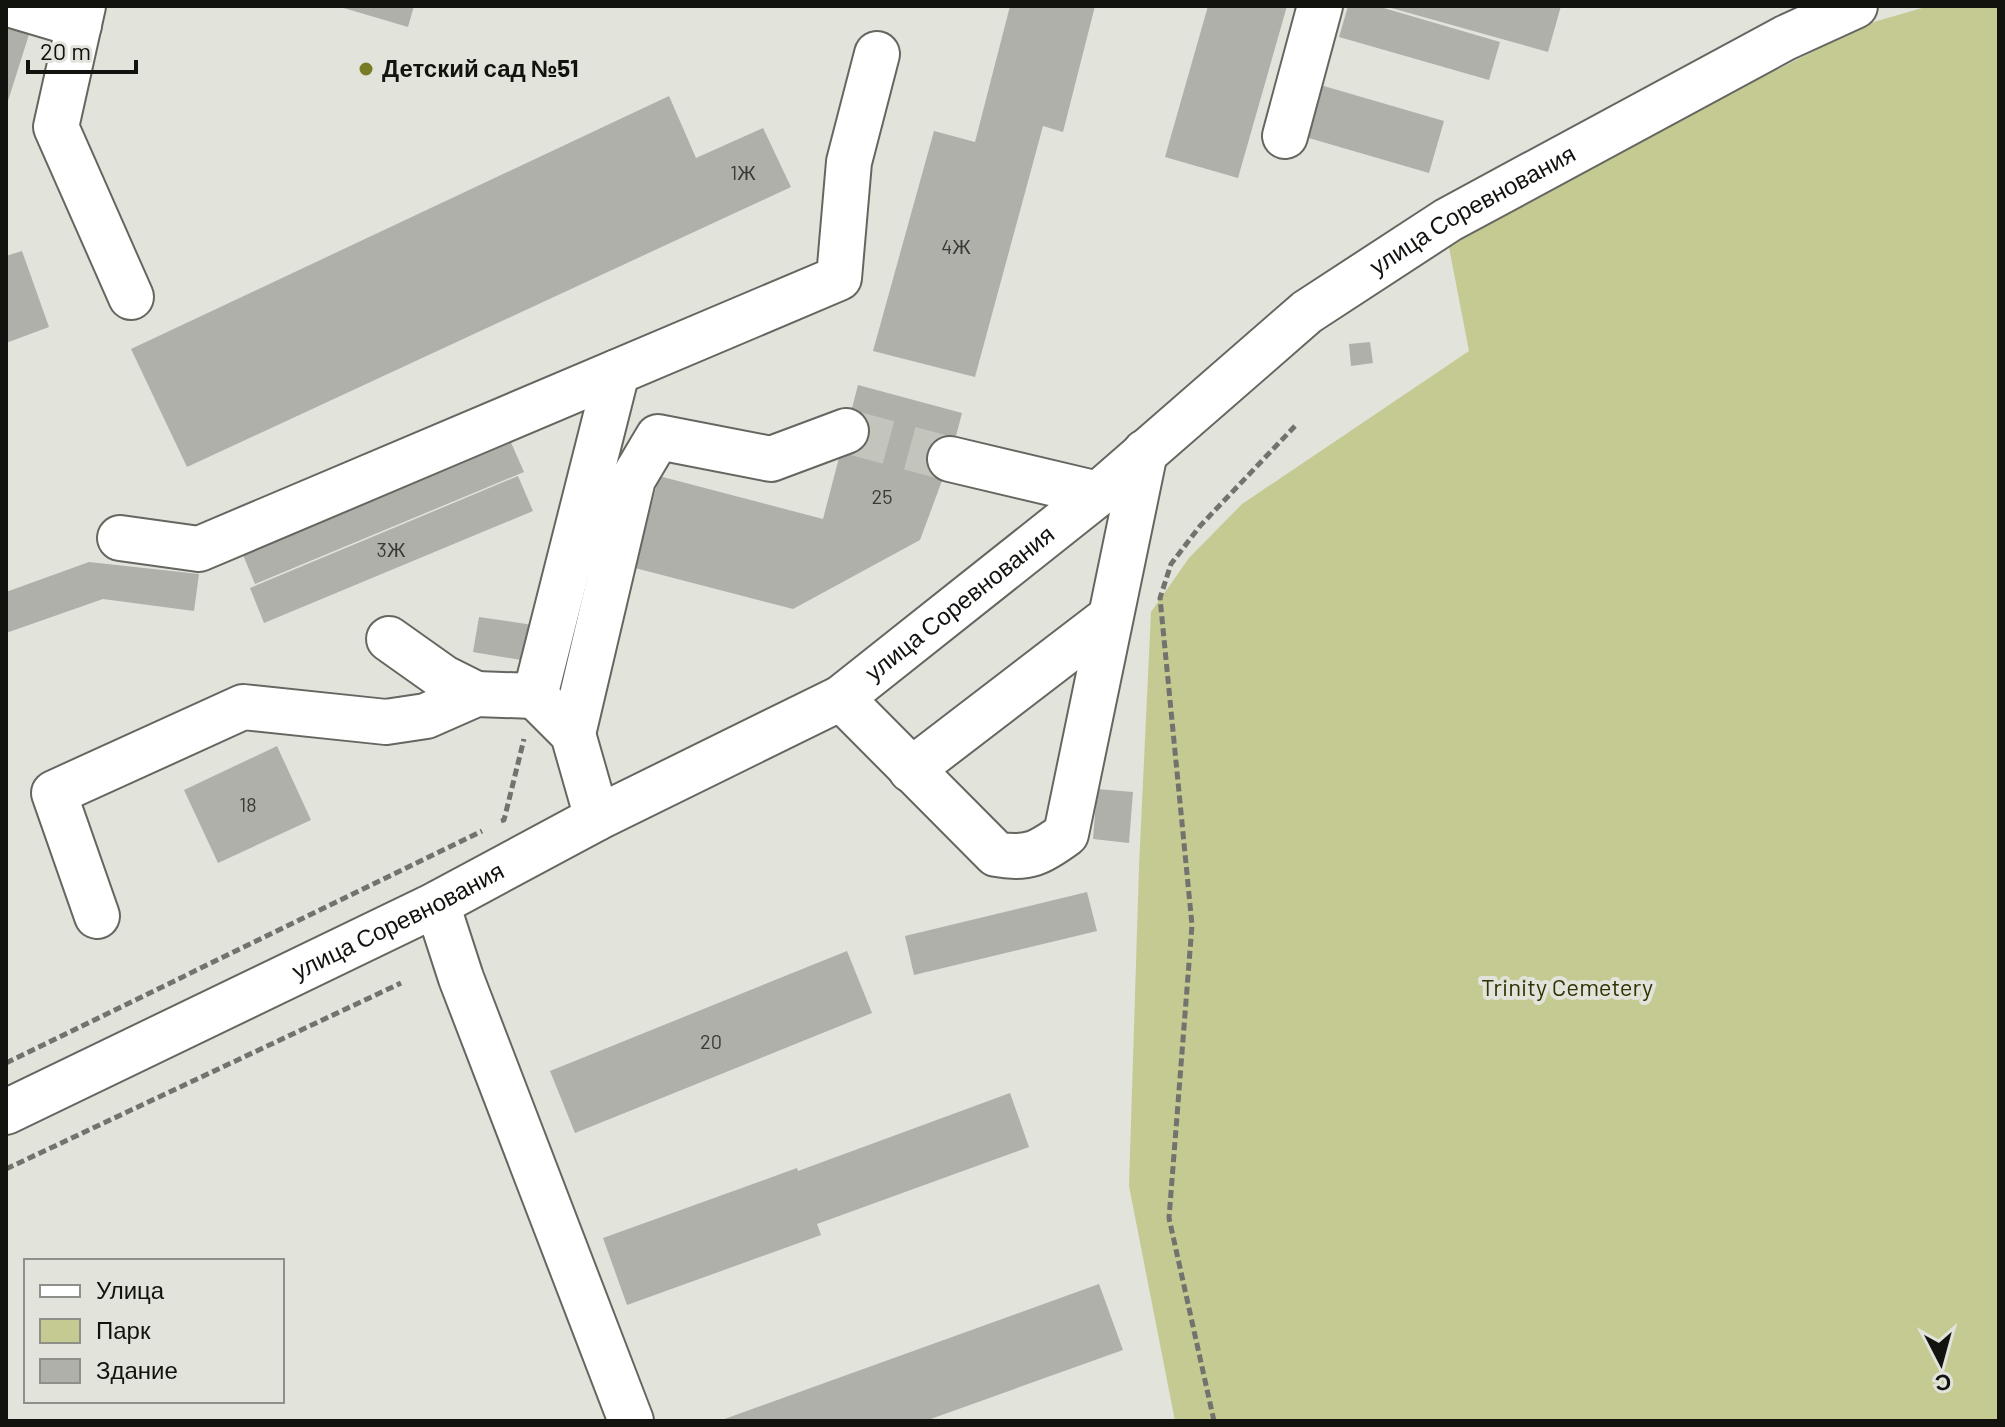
<svg xmlns="http://www.w3.org/2000/svg" width="2005" height="1427" viewBox="0 0 2005 1427" font-family="Barlow,sans-serif">
<rect width="100%" height="100%" fill="#e2e3db"/>
<polygon fill="#c5ca93" points="1929,6 1999,6 1999,1421 1175,1421 1129,1186 1139,867 1151,612 1189,558 1242,504 1469,351 1447,237 1867,24"/>
<g fill="#afb0a9">
<polygon points="337,6 414,6 408,27"/>
<polygon points="1010,6 1095,6 1063,132 1043,126 975,377 873,351 934,131 975,142"/>
<polygon points="1208,6 1287,6 1238,178 1165,157"/>
<polygon points="1348,6 1377,6 1500,42 1489,80 1339,37"/>
<polygon points="1384,6 1561,6 1548,52"/>
<polygon points="6,17 32,25 7,104 6,104"/>
<polygon points="1310,82 1444,121 1429,173 1295,134"/>
<polygon points="669,96 696,158 763,128 791,187 187,467 131,349"/>
<polygon points="22,251 49,327 6,343 6,256"/>
<polygon points="1370,342 1373,363 1351,366 1349,344"/>
<polygon points="858,385 962,413 950,459 920,540 793,609 635,568 659,476 823,519"/>
<polygon points="509,438 524,472 255,584 241,550"/>
<polygon points="518,476 533,511 264,623 250,588"/>
<polygon points="89,562 199,574 194,611 103,599 6,633 6,592"/>
<polygon points="479,617 533,625 527,661 473,652"/>
<polygon points="277,746 311,820 218,863 184,790"/>
<polygon points="1097,789 1133,792 1129,843 1093,839"/>
<polygon points="1087,892 1097,931 914,975 905,936"/>
<polygon points="847,951 872,1013 575,1133 550,1071"/>
<polygon points="1010,1093 1029,1147 817,1224 821,1235 627,1305 603,1238 797,1168 798,1171"/>
<polygon points="1099,1284 1123,1350 925,1421 719,1421"/>
</g>
<g fill="none" stroke-linecap="round" stroke-linejoin="round">
<polyline stroke="#c3c4bc" stroke-width="44" stroke-dasharray="44 22" stroke-linecap="butt" points="846,431 950,459"/>
<g stroke="#666660" stroke-width="48">
<g id="minor">
<polyline points="15,6 79,25"/>
<polyline points="83,6 56,127 131,297"/>
<polyline points="1285,136 1320,6"/>
<polyline points="950,459 1098,494"/>
<polyline points="120,538 199,549 839,278 849,162 877,54"/>
<polyline points="389,639 444,678 476,694"/>
<path d="M841 698 996 854C1028 860 1040 853 1066 834L1145 452"/>
<polyline points="573,734 633,479 658,437 771,459 846,431"/>
<polyline points="911,770 1108,619"/>
<polyline points="597,818 573,734 535,696 617,372"/>
<polyline points="437,904 461,978 631,1421"/>
<polyline points="97,916 54,793 243,707 386,722 426,716 476,694 535,696"/>
<path id="s1" d="M6 1112 437 904 597 818 841 698 1098 494 1307 312 1448 220 1785 38 1855 6"/>
</g>
</g>
<g stroke="#73736e" stroke-width="5" stroke-dasharray="8 4" stroke-linecap="butt">
<polyline points="501,821 504,820 524,739"/>
<polyline points="6,1063 482,831"/>
<polyline points="6,1169 401,983"/>
<polyline points="1214,1421 1169,1218 1192,925 1160,598 1171,564 1200,526 1295,426"/>
</g>
<use href="#minor" stroke="#fff" stroke-width="44"/>
</g>
<circle fill="#787c25" stroke="#e2e3db" stroke-width="3" cx="366" cy="69" r="8"/>
<g text-anchor="middle" stroke-width="8" stroke-linejoin="round" paint-order="stroke">
<g font-size="20" fill="#393a36">
<text x="743" y="180">1Ж</text>
<text x="956" y="254">4Ж</text>
<text x="882" y="504">25</text>
<text x="391" y="557">3Ж</text>
<text x="248" y="812">18</text>
<text x="711" y="1049">20</text>
</g>
<g font-size="24" font-weight="bold" fill="#12120f" stroke="#e2e3db" text-anchor="start">
<text x="382" y="77">Детский сад №51</text>
</g>
<g font-size="24" fill="#12120f" stroke="#e2e3db">
<text dy="8" stroke="none"><textPath href="#s1" startOffset="1732">улица Соревнования</textPath></text>
<text dy="8" stroke="none"><textPath href="#s1" startOffset="1084">улица Соревнования</textPath></text>
<text dy="8" stroke="none"><textPath href="#s1" startOffset="436">улица Соревнования</textPath></text>
</g>
<g font-size="24" fill="#313300" stroke="#e2e3db">
<text x="1567" y="996">Trinity Cemetery</text>
</g>
</g>
<rect width="2005" height="1427" fill="none" stroke="#12120f" stroke-width="16"/>
<rect x="24" y="1259" width="260" height="144" fill="#e2e3db" stroke="#8f8f89" stroke-width="2"/>
<rect x="40" y="1285" width="40" height="12" fill="#ffffff" stroke="#8f8f89" stroke-width="2"/>
<text x="96" y="1299" font-size="24" fill="#12120f">Улица</text>
<rect x="40" y="1319" width="40" height="24" fill="#c5ca93" stroke="#8f8f89" stroke-width="2"/>
<text x="96" y="1339" font-size="24" fill="#12120f">Парк</text>
<rect x="40" y="1359" width="40" height="24" fill="#afb0a9" stroke="#8f8f89" stroke-width="2"/>
<text x="96" y="1379" font-size="24" fill="#12120f">Здание</text>
<g transform="translate(1941 1363) rotate(174)" stroke="#e2e3db" stroke-width="6" paint-order="stroke">
<path d="M0-6L14 30L0 20L-14 30Z" fill="#12120f"/>
<text y="-12" font-size="22" font-weight="bold" text-anchor="middle" fill="#12120f">С</text>
</g>
<path d="M28 60v12h108v-12" fill="none" stroke="#12120f" stroke-width="4"/>
<text x="40" y="60" font-size="24" fill="#12120f" stroke="#e2e3db" stroke-width="6" paint-order="stroke">20 m</text>
</svg>
